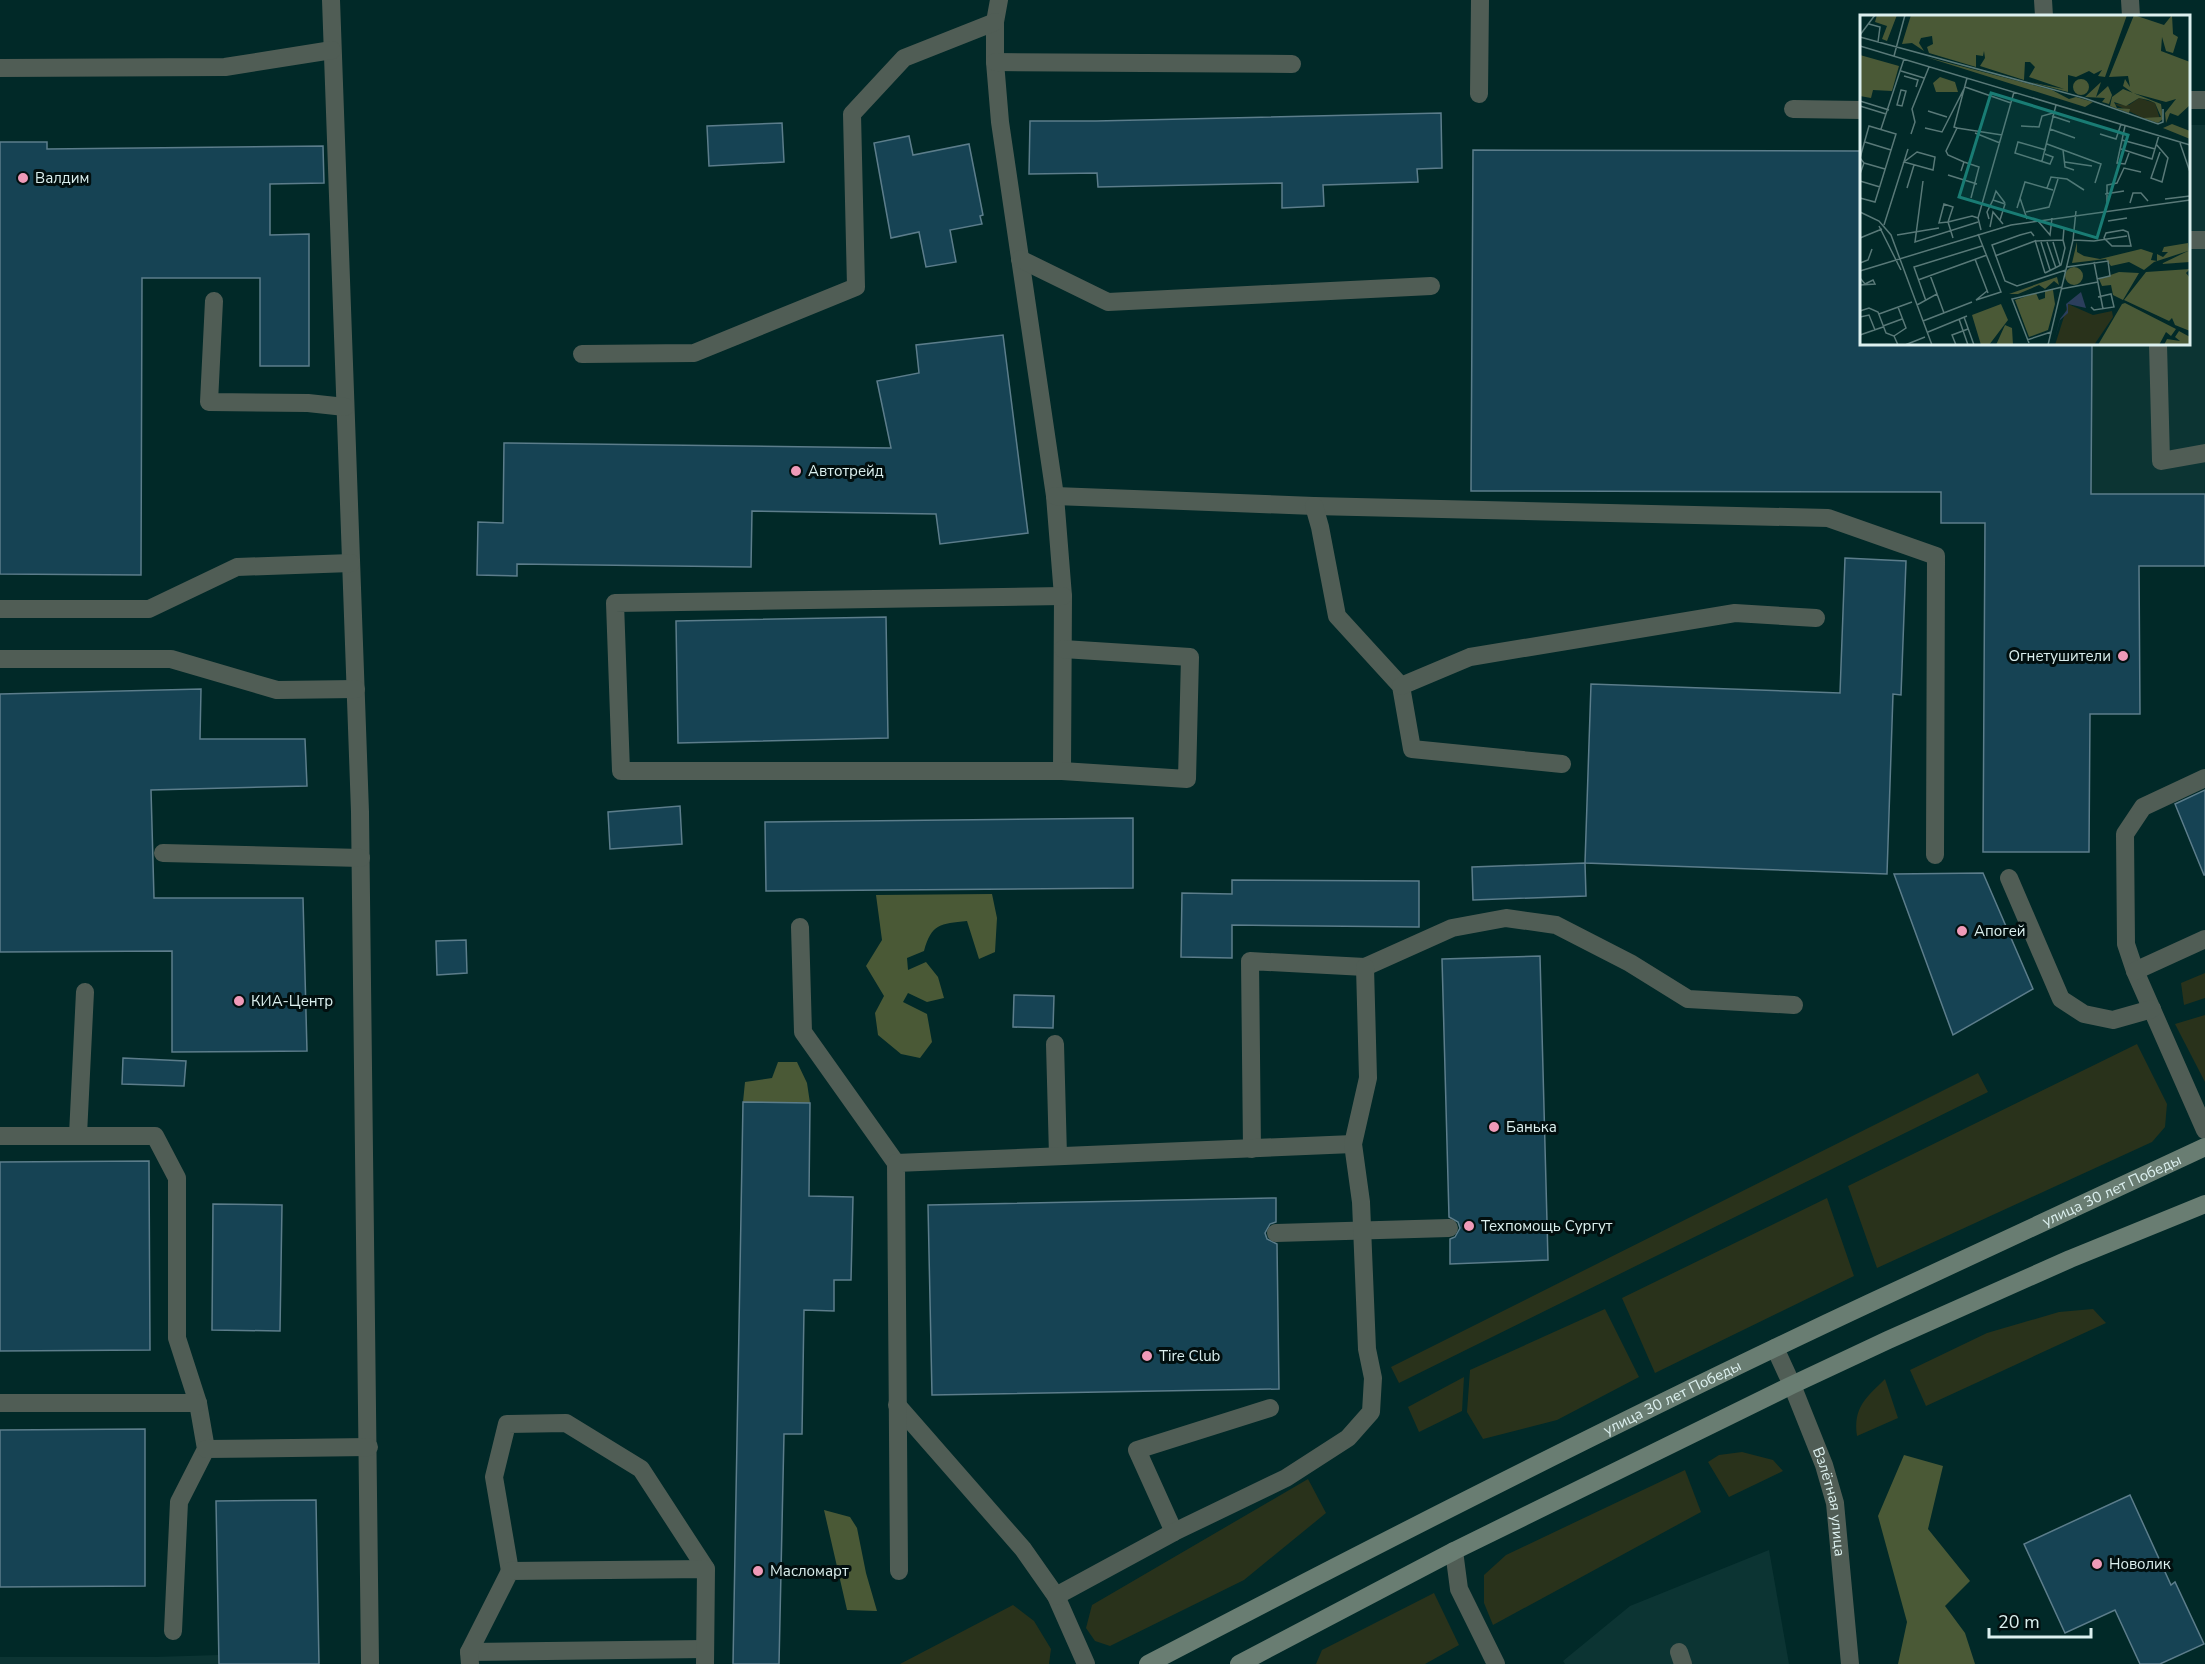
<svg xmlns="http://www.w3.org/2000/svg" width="2205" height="1664" viewBox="0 0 2205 1664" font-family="'Nunito Sans',sans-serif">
<rect width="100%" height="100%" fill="#012928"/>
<g fill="#0c3433">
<polygon points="2189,125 2205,125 2205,494 2091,494 2092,344 2188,344"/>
<polygon points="1769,1550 1789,1664 1565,1664 1563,1661 1630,1606"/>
<polygon points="219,1655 319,1664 0,1664 0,1657 155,1657"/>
</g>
<g fill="#29321b">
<polygon points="2205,973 2205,998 2184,1005 2181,983"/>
<polygon points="2205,1015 2205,1082 2175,1024"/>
<polygon points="2137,1044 2167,1104 2165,1127 2152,1142 1877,1268 1848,1186"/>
<polygon points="1978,1073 1988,1092 1399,1383 1391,1367"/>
<polygon points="1827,1198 1854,1276 1655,1373 1622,1298"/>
<polygon points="1605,1309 1639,1377 1557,1420 1483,1439 1467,1412 1470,1370"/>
<polygon points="2093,1309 2106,1323 1926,1406 1910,1370 1987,1333 2059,1312"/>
<polygon points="1464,1377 1462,1411 1419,1432 1408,1407"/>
<path d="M1885 1379 1898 1418 1857 1436C1853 1407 1866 1398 1885 1379Z"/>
<polygon points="1742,1452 1773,1460 1783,1471 1729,1497 1708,1462 1719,1455"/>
<polygon points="1685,1470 1701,1512 1493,1625 1484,1603 1484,1575 1506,1555"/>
<polygon points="1308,1479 1326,1513 1244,1580 1110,1646 1095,1641 1086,1628 1092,1605"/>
<polygon points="1434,1593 1459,1645 1425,1664 1316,1664 1322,1650"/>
<polygon points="1013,1605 1034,1621 1051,1649 1049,1664 900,1664"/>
</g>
<g fill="#4a5936">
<path d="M992 894 997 918 995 952 979 959 967 921C940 924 932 923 924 951L907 958 908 970 926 962 938 977 944 998 927 1002 908 993 903 1002 927 1014 932 1042 920 1058 901 1054 878 1035 875 1013 884 996 866 966 882 940 876 895Z"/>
<polygon points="778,1062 797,1062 807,1083 810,1103 743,1102 745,1082 772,1078"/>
<polygon points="1904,1455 1943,1466 1928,1529 1970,1581 1945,1606 1965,1633 1975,1664 1898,1664 1907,1622 1878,1516"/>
<polygon points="824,1510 850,1517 857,1528 866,1573 877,1611 847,1610"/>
</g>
<g fill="#164354" stroke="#5c7d8b" stroke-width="1.5">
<polygon points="1441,113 1442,168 1417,169 1418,182 1323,185 1324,206 1282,208 1282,183 1098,187 1097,173 1029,174 1030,121 1096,121"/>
<polygon points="782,123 784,162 709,166 707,126"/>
<polygon points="909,136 913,155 969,144 983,215 980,216 982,224 950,230 956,262 926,267 919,232 891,238 874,143"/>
<polygon points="0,142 47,142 47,149 323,146 324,183 270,184 270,235 309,234 309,366 260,366 260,278 142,278 141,575 0,574"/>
<polygon points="1473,150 1862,151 1862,344 2092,344 2091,494 2205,494 2205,566 2139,566 2140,714 2090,714 2089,852 1983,852 1985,523 1941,523 1941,492 1471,491"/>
<polygon points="1003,335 1028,533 940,544 936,514 752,511 751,567 517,564 517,576 477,575 478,522 503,523 504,443 891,448 877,381 919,373 916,345"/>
<polygon points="1845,558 1906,561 1901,695 1893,694 1887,874 1585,863 1591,684 1840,693"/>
<polygon points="886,617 888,738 678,743 676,621"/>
<polygon points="201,689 200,739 305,739 307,786 151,790 154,898 303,898 307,1051 172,1052 172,951 0,952 0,694"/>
<polygon points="2205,790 2205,875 2204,875 2175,804"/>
<polygon points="680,806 682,844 610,849 608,812"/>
<polygon points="1133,818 1133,888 766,891 765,822"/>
<polygon points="1585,863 1586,896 1473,900 1472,867"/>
<polygon points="1983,873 2033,989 1953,1035 1894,874"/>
<polygon points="1232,880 1419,881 1419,927 1232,925 1232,958 1181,957 1182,893 1232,894"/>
<polygon points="466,940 467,973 437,975 436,941"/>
<polygon points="1540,956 1548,1260 1450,1264 1450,1239 1455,1237 1460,1228 1458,1222 1449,1217 1442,959"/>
<polygon points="1014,995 1054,996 1053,1028 1013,1027"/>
<polygon points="123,1058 186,1061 184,1086 122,1084"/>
<polygon points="743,1102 810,1103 809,1196 853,1197 851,1280 834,1280 834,1311 804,1310 802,1434 784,1434 779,1664 733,1664"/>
<polygon points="149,1161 150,1350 0,1351 0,1162"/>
<polygon points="1276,1198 1276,1222 1270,1224 1265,1233 1267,1239 1277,1244 1279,1389 932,1395 928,1205"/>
<polygon points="213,1204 282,1205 280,1331 212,1330"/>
<polygon points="145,1429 145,1586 0,1587 0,1430"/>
<polygon points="2130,1495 2171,1585 2175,1582 2204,1644 2160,1664 2140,1664 2115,1610 2065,1633 2024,1544"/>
<polygon points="316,1500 319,1664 219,1664 216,1501"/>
</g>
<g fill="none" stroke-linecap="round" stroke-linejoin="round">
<g stroke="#505d55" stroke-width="18">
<polyline points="331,0 360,812 370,1664"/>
<polyline points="999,0 995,22 995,62 1000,122 1055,496 1063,596 1062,771"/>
<polyline points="2043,0 2044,16"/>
<polyline points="2130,0 2131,16"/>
<polyline points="995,62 1292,64"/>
<polyline points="0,68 225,67 332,50"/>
<polyline points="1479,94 1480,0"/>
<polyline points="2188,100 2205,100"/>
<polyline points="1793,109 1862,110"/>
<polyline points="2188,240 2205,240"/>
<polyline points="1020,259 1108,302 1431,286"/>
<polyline points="214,301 209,402 308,403 345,407"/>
<polyline points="2158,344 2161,461 2205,453"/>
<polyline points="582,354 694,353 856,287 852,114 904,58 995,22"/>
<polyline points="1055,496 1314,506 1828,518 1936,556 1935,855"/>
<polyline points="1314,506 1320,527 1337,616 1401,686 1412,749 1562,764"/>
<polyline points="0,609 149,609 237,567 351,563"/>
<polyline points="1063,649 1190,657 1187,779 1062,771 621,771 615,603 1063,596"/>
<polyline points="0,659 171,659 277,690 356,689"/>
<polyline points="1401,686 1470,657 1735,613 1816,618"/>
<polyline points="2205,778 2143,807 2125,834 2126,944 2135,971 2205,1130"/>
<polyline points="163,853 361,858"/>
<polyline points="2009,878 2061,999 2084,1014 2113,1020 2152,1009"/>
<polyline points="800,927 803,1032 896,1163"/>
<polyline points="2135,971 2205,939"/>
<polyline points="1055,1044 1058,1156"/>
<polyline points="78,1135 85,992"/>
<polyline points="0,1136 155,1136 177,1178 177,1338 198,1403 206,1449 179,1502 173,1631"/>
<polyline points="1252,1149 1250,961 1365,967 1452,928 1506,918 1556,925 1630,963 1688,999 1794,1005"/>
<polyline points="1276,1233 1449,1228"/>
<polyline points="0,1403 198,1403"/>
<polyline points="897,1405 1023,1549 1056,1596 1086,1664"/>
<polyline points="206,1449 369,1447"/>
<polyline points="1174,1532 1137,1450 1270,1408"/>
<polyline points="1454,1551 1459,1589 1496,1664"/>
<polyline points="510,1571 494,1477 507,1424 566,1423 641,1469 706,1569"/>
<polyline points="899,1571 896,1163 1353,1144"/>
<polyline points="1056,1596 1174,1532 1286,1478 1348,1438 1371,1412 1373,1378 1367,1349 1361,1202 1353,1144 1368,1078 1365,967"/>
<polyline points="469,1652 705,1649"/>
<polyline points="1679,1652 1683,1664"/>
<polyline points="470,1664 469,1652 510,1571 706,1569 705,1664"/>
</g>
<path stroke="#505d55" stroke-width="18" id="s1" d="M1775 1348 1792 1385 1824 1465 1835 1503 1850 1664"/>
<g stroke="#697d72" stroke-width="18">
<path id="s2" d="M1148 1664C1387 1539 1628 1416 1872 1302 1983 1250 2094 1199 2205 1147"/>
<polyline points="1239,1664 1454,1551 1792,1385 1888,1340 2070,1259 2205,1204"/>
</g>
</g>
<g fill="#ef9ab8" stroke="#020f0f" stroke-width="2">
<circle cx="23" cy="178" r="6"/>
<circle cx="796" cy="471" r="6"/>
<circle cx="2123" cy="656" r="6"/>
<circle cx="1962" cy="931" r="6"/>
<circle cx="239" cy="1001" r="6"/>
<circle cx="1494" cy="1127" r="6"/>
<circle cx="1469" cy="1226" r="6"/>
<circle cx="1147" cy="1356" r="6"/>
<circle cx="2097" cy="1564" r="6"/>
<circle cx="758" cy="1571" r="6"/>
</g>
<g text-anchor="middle" stroke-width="6" stroke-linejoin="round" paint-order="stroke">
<g font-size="15" fill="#dcf0ef" stroke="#020f0f" text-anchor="start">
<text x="35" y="183">Валдим</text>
<text x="808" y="476">Автотрейд</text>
<text x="2111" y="661" text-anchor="end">Огнетушители</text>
<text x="1974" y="936">Апогей</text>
<text x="251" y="1006">КИА-Центр</text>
<text x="1506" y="1132">Банька</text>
<text x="1481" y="1231">Техпомощь Сургут</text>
<text x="1159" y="1361">Tire Club</text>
<text x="2109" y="1569">Новолик</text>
<text x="770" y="1576">Масломарт</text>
</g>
<g font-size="15" fill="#dcf0ef" stroke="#020f0f">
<text dy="5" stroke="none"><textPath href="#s2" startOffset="1074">улица 30 лет Победы</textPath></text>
<text dy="5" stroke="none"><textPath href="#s2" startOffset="588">улица 30 лет Победы</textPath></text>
<text dy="5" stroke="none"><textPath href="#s1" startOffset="164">Взлётная улица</textPath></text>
</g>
</g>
<g transform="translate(1860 15)">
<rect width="330" height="330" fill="#012928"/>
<path d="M279 83 295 88 300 104 283 103 254 89 269 90ZM208 289 233 300 252 296 253 302 234 330H195Z" fill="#29321b"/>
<path d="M17 0H37L27 26 22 24 27 11 15 7ZM51 0H267L245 62 238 61 242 55 234 59 229 56 216 62 208 60V77L169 67 204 74 169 62 175 52 170 47H165L164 65 120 51 125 43 124 36 123 41 116 40V52L69 38 67 32 73 29 72 21 61 23 59 28 64 36 52 28 42 29ZM274 0 304 10 312 0 313 19 318 22 313 38 306 36 302 22 301 36 330 47V90L318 101 310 98 306 108 305 98 316 84 306 87 273 78 263 71 265 64 270 72 268 61 249 62ZM0 40 39 51 32 76 13 75 11 83 0 81ZM66 42 192 75 209 84 216 82 233 87 225 92ZM80 62 95 67 98 77H76L73 68ZM213 72a8 8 0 1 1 16 0a8 8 0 1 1-16 0ZM241 67 236 82 248 71 252 80 249 89 242 87 245 83 225 82ZM263 74 301 89 303 104 298 108 283 103 301 102 295 88 288 85 279 83 266 91 254 87 257 93 270 94 269 98 250 91 252 82ZM312 109 330 116V124L303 113ZM217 227V237L224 241 240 244 281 234 293 238 291 245 297 246V239L303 242 308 237H302L304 232 328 228 330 247 301 249 328 236 294 247 284 255 269 247 251 251 246 244 212 248ZM205 261a9 9 0 1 1 18 0a9 9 0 1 1-18 0ZM330 254 326 258 330 263V316L315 310 312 303 309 306 264 285 286 257ZM259 257 279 258 263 285 253 280 251 270 242 271 239 264ZM197 262 199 270 194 266 185 274 179 270 158 279H149ZM193 275 195 289 188 315 169 322 155 285 176 278 179 285 185 283V276ZM141 289 148 305 129 330H121L112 300ZM262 289 265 288 316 314 311 321 306 317 299 330H238ZM145 310 152 313 153 330H136ZM319 316 330 322V330H304L307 324 320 326 315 322Z" fill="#4a5936"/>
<path d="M221 277 226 293 208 289V298L200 305 194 328 200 304 207 295 206 289Z" fill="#2b3e5c"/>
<path fill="none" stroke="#597978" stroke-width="1.5" d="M9 9 20 12 18 27M0 20 15 0M0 22 224 83 298 109 303 107V94M0 31 330 130M34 41 45 0M41 56 64 63M44 61 58 65 56 72M41 75 46 76 42 91 37 90ZM0 86 29 95M0 91 26 99M68 96 87 102M192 101 210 107M161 111 179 112 182 101 193 98M265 111 257 148 265 149 269 138M65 113 82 117 105 72 151 88M97 113 142 120M21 114 44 44M190 114 215 123M115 118 140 128M51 119 55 107 52 94 69 52M240 119 256 124 261 109M262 125 295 134M5 127 31 135M320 128 330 157M187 129 241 149 235 168M296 129 308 143 302 167 291 163 300 137M261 134 292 144 299 120M203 135 205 152 214 155M57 137 75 142 73 155 44 147ZM185 139 193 142 190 149 155 138 158 127 186 135M0 143 9 111 36 119 15 187 0 183M0 143 4 148 0 159M182 146 196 90M104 147 88 140 86 136 97 113 94 112 107 63M205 147 232 151M4 148 25 154M101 156 104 147 119 152 111 183M88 160 117 169M0 166 20 172M63 166 55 227 118 207M47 173 54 150M187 173 191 162 207 164 224 175M245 179 264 176M160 183 167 204M305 184 330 181M133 185 136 176 145 188M270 188 273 178H281L288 186M247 191V170L257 168 264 153 281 157M157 193 165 167 193 175M0 197 19 206 31 220 72 330M166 197 189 192 198 164M129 204 127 197 133 185 145 189 140 205M178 206 190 220 192 203M248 206 267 203M24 210 48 134M19 211 41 255M130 212 133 197 143 209M121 215 118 203 154 77M263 215 268 217 271 231H252L244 223 246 218ZM118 219 141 277 116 285 127 276M37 220 79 213M174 221 171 217 160 220 132 230 145 266 157 271 206 255M0 223 22 214M93 223 88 207 93 192 84 189 79 208 88 207 112 201 118 203M175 225 185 258M213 225 234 226 267 221M181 227 190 255M187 227 196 253M193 227 200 250M135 241 175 226 203 225 204 213M115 244 128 278M234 247 243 294M0 248 8 245 12 234M207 252 248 246 250 261 237 264M0 256 151 210 330 185M185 258 201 250 205 233 203 225M0 263 5 269 13 265 15 269 0 270M58 265 127 240M201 274 238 267M77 279 84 298M66 286 54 252 122 231M57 290 77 279 70 260M231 292 234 295 254 292 251 279 238 282M0 296 9 293 18 297 26 318 34 321 38 330M19 299 52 287M0 302 9 300 15 315M104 302 114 330M99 304 108 330M63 306 112 287M23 311 42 304M68 317 107 301M0 320 23 312M34 321 46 313 38 292M167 325 191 317M169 328 152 284 202 272M45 330 65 322M96 330 92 320 108 314M188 330 213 225 216 196"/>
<path fill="#197c74" fill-opacity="0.15" stroke="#197c74" stroke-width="3" d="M131 78 268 120 237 223 99 182Z"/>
<rect width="330" height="330" fill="none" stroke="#dcf0ef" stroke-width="3"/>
</g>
<path d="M1989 1628v9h102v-9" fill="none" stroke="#dcf0ef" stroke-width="3"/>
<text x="1998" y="1628" font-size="18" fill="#dcf0ef" stroke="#020f0f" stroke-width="4.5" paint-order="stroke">20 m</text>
</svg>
